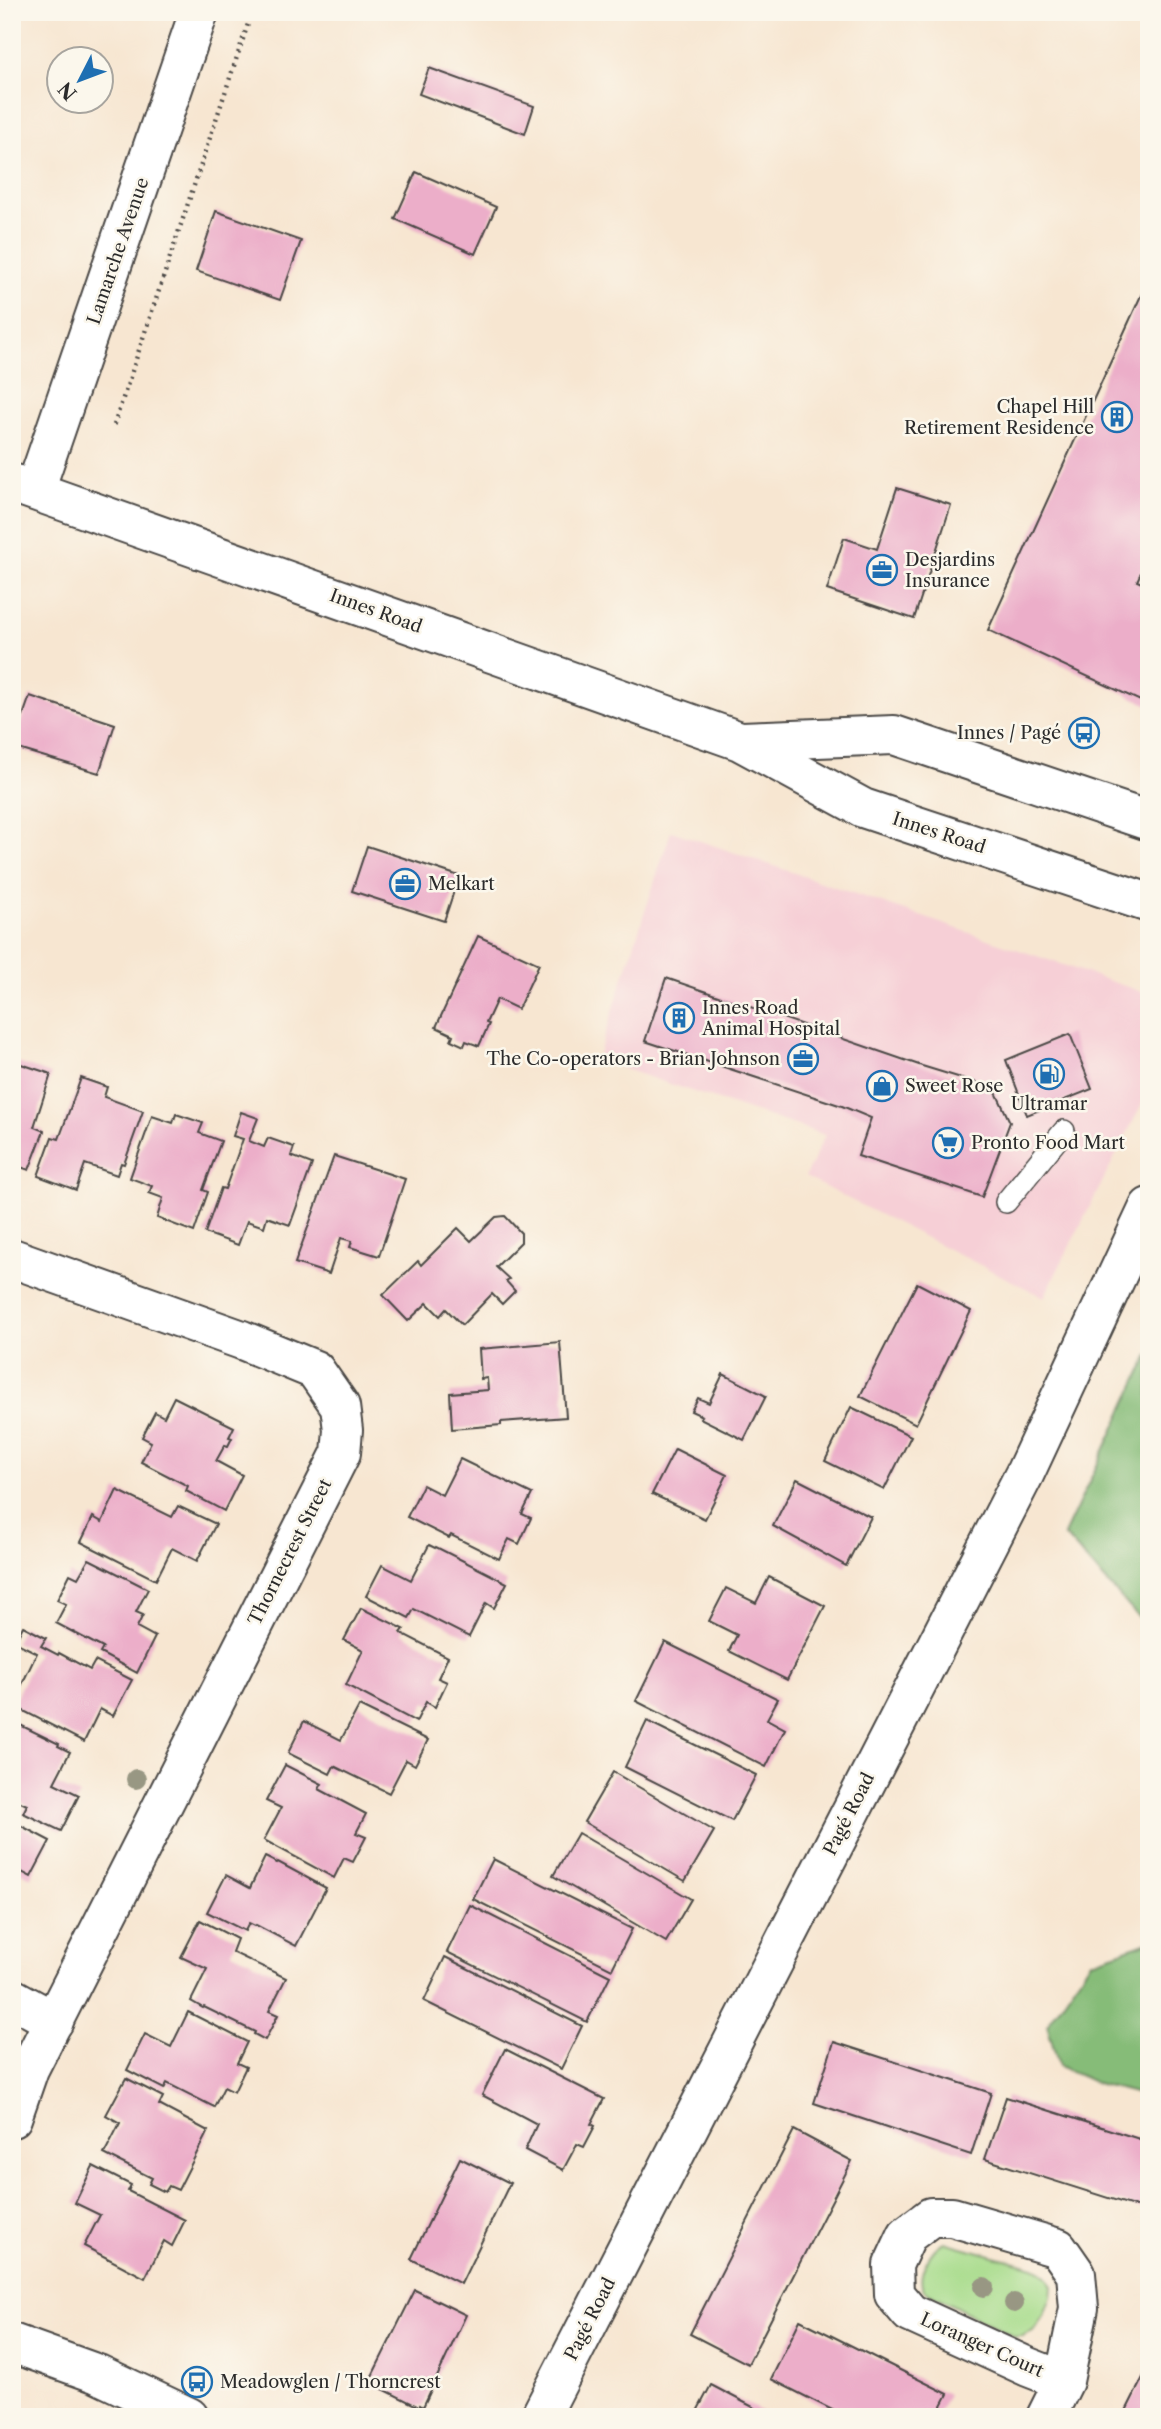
<svg xmlns="http://www.w3.org/2000/svg" width="1161" height="2429" viewBox="0 0 1161 2429" font-family="'Libre Caslon Text',serif">
<rect width="100%" height="100%" fill="#fbf7ec"/>
<filter id="ink" filterUnits="userSpaceOnUse"><feTurbulence type="fractalNoise" baseFrequency=".0143" numOctaves="2"/><feDisplacementMap in="SourceGraphic" scale="14" xChannelSelector="R" yChannelSelector="G"/><feConvolveMatrix kernelMatrix="1 2 1 2 8 2 1 2 1" color-interpolation-filters="sRGB"/></filter>
<filter id="wash" filterUnits="userSpaceOnUse"><feTurbulence type="fractalNoise" baseFrequency=".00686" numOctaves="4" result="noise"/><feDisplacementMap in="SourceGraphic" scale="28" xChannelSelector="R" yChannelSelector="G"/><feGaussianBlur stdDeviation="1.57" result="paint"/><feColorMatrix in="noise" values="0 0 0 0 0 0 0 0 0 0 0 0 0 0 0 0 0 1.4 0 .05"/><feComposite in="paint" operator="in"/></filter>
<g filter="url(#wash)">
<rect width="100%" height="100%" fill="#f7e6d1"/>
<polygon fill="#f6cfd6" points="671,831 1148,994 1149,1090 1044,1297 805,1177 825,1135 597,1060"/>
<path fill="#a8dc8c" stroke="#6a845c" stroke-width="2" d="M944 2242 1034 2267 1041 2270 1048 2278 1052 2286 1051 2297 1044 2315 1033 2331 1023 2336 1015 2337 925 2291C914 2277 931 2249 944 2242Z"/>
<g fill="#86bc78" stroke="#587452" stroke-width="2">
<polygon points="1149,1355 1149,1629 1064,1535"/>
<polygon points="1149,1942 1149,2097 1096,2083 1059,2066 1047,2025 1091,1961"/>
</g>
<g id="blocks">
<g fill="#ecaec9">
<polygon points="429,68 534,106 525,134 419,94"/>
<polygon points="416,172 496,207 475,254 395,219"/>
<polygon points="216,211 301,241 280,300 196,271"/>
<polygon points="1149,278 1149,555 1137,581 1149,586 1149,705 988,630"/>
<polygon points="897,488 951,505 914,619 827,590 844,538 877,549"/>
<polygon points="30,696 115,724 99,773 12,747"/>
<polygon points="367,846 459,876 444,921 352,891"/>
<polygon points="478,936 539,964 518,1009 497,999 486,1023 489,1024 479,1046 466,1041 464,1046 451,1040 453,1035 436,1027"/>
<polygon points="666,978 922,1066 994,1088 1010,1122 982,1197 858,1156 871,1118 842,1106 645,1041"/>
<polygon points="1070,1034 1092,1089 1027,1115 1006,1060"/>
<polygon points="12,1061 51,1074 34,1127 44,1131 29,1170 12,1164"/>
<polygon points="81,1078 107,1087 104,1097 143,1111 124,1164 121,1163 117,1175 85,1164 76,1190 38,1176 52,1137 59,1139"/>
<polygon points="241,1112 258,1118 249,1141 264,1147 268,1138 294,1147 291,1156 312,1164 290,1225 267,1217 264,1227 247,1221 238,1245 205,1233 221,1188 225,1189 243,1139 233,1136"/>
<polygon points="176,1114 203,1123 199,1133 221,1141 203,1190 208,1192 194,1232 157,1218 163,1198 149,1193 152,1186 130,1178 152,1116 173,1123"/>
<polygon points="334,1156 405,1179 379,1256 350,1247 352,1241 341,1238 329,1274 295,1263"/>
<polygon points="505,1216 521,1233 521,1242 496,1267 509,1279 506,1281 515,1291 502,1304 492,1294 462,1325 446,1309 440,1316 427,1303 408,1321 383,1295 418,1261 421,1265 458,1228 471,1241 496,1217"/>
<polygon points="917,1283 971,1311 916,1424 860,1396"/>
<polygon points="560,1342 566,1417 501,1422 501,1425 452,1429 450,1393 488,1390 487,1378 481,1379 479,1349"/>
<polygon points="723,1374 766,1396 744,1440 700,1418 702,1416 691,1411 698,1398 709,1403"/>
<polygon points="174,1397 234,1427 229,1437 232,1438 228,1446 225,1445 216,1461 242,1475 224,1511 186,1491 188,1486 141,1462 151,1442 142,1437 155,1412 164,1417"/>
<polygon points="851,1407 911,1436 884,1490 825,1461"/>
<polygon points="675,1449 727,1475 705,1519 652,1494"/>
<polygon points="460,1459 532,1494 522,1514 531,1518 519,1544 509,1539 499,1559 451,1535 449,1538 407,1517 423,1485 442,1495"/>
<polygon points="797,1479 871,1517 846,1566 773,1526"/>
<polygon points="117,1490 172,1517 178,1506 216,1524 197,1561 172,1548 156,1580 81,1542 93,1517 102,1522"/>
<polygon points="429,1545 435,1548 436,1547 507,1583 494,1608 486,1603 469,1637 414,1609 409,1618 366,1596 382,1565 411,1580"/>
<polygon points="89,1559 148,1589 136,1612 143,1615 137,1627 155,1637 137,1673 100,1653 103,1648 56,1623 66,1604 57,1600 70,1574 78,1578"/>
<polygon points="769,1577 825,1606 787,1680 729,1651 737,1635 709,1621 726,1588 756,1603"/>
<polygon points="361,1608 404,1629 401,1633 448,1657 438,1678 447,1682 435,1707 426,1702 416,1722 346,1685 363,1650 344,1640"/>
<polygon points="23,1626 46,1638 41,1646 58,1655 59,1653 90,1670 95,1661 132,1680 113,1716 100,1709 84,1742 12,1705 37,1653 15,1642"/>
<polygon points="665,1642 778,1699 767,1719 785,1729 766,1767 636,1701"/>
<polygon points="359,1706 428,1740 415,1765 406,1760 389,1793 334,1766 330,1774 288,1753 304,1721 341,1740"/>
<polygon points="12,1721 59,1744 58,1746 70,1752 54,1783 79,1795 61,1831 23,1813 27,1805 12,1798"/>
<polygon points="647,1721 756,1775 732,1821 625,1767"/>
<polygon points="285,1765 322,1784 319,1789 366,1814 356,1833 366,1837 353,1862 344,1858 334,1878 264,1840 281,1808 266,1801"/>
<polygon points="613,1772 714,1831 685,1881 584,1822"/>
<polygon points="12,1821 50,1841 31,1877 12,1867"/>
<polygon points="578,1833 691,1899 666,1942 553,1876"/>
<polygon points="265,1857 277,1863 278,1862 326,1888 296,1946 256,1925 255,1926 249,1923 245,1931 207,1912 226,1875 250,1888"/>
<polygon points="493,1859 632,1929 612,1969 473,1899"/>
<polygon points="470,1905 610,1976 587,2022 447,1952"/>
<polygon points="200,1920 237,1939 232,1952 286,1978 269,2011 278,2015 265,2040 254,2034 255,2032 204,2007 203,2008 191,2001 207,1969 181,1957"/>
<polygon points="445,1957 582,2026 561,2069 424,2001"/>
<polygon points="188,2012 247,2042 237,2063 246,2067 234,2092 224,2087 214,2107 167,2083 164,2089 127,2070 145,2034 171,2047"/>
<polygon points="834,2042 991,2093 971,2155 814,2103"/>
<polygon points="505,2049 604,2099 591,2124 595,2126 584,2147 577,2144 563,2170 525,2150 537,2124 482,2095"/>
<polygon points="126,2078 163,2097 159,2105 208,2131 178,2190 169,2186 165,2192 149,2184 152,2178 104,2154 120,2123 106,2115"/>
<polygon points="1006,2097 1149,2142 1149,2211 985,2159"/>
<polygon points="794,2130 852,2161 748,2364 690,2334"/>
<polygon points="460,2158 510,2183 461,2284 411,2259"/>
<polygon points="93,2166 131,2185 128,2191 185,2220 172,2246 164,2241 145,2278 84,2246 100,2215 75,2203"/>
<polygon points="415,2290 466,2315 423,2407 420,2405 419,2407 369,2382"/>
<polygon points="800,2320 948,2394 936,2417 846,2417 771,2379"/>
<polygon points="1149,2366 1149,2417 1123,2417 1135,2393"/>
<polygon points="711,2385 772,2417 694,2417"/>
</g>
</g>
</g>
<g filter="url(#ink)">
<use href="#blocks" fill-opacity="0" stroke="#4a4744" stroke-width="2"/>
<g fill="none" stroke-linecap="round" stroke-linejoin="round">
<g stroke="#4a4744" stroke-width="24">
<polyline id="lane" points="1006,1202 1064,1131"/>
</g>
<g stroke="#4a4744" stroke-width="42">
<g id="street">
<polyline points="12,1258 242,1340 315,1370 340,1406 343,1430 341,1453 29,2069 12,2118"/>
<polyline points="12,1998 54,2021"/>
<polyline points="1046,2417 1064,2381 1079,2308 1076,2274 1058,2248 952,2217 931,2217 907,2235 893,2265 894,2294 910,2313 1028,2367 1064,2381"/>
</g>
</g>
<g stroke="#4a4744" stroke-width="42">
<g id="secondary">
<polyline points="12,483 740,741 863,808 1149,903"/>
<polyline points="35,490 199,12"/>
<polyline points="742,741 894,735 1149,821"/>
<polyline points="12,2343 98,2374 189,2417"/>
<polyline points="540,2417 1025,1473 1149,1207"/>
</g>
</g>
<polyline stroke="#4a4744" stroke-width="4.5" stroke-dasharray="2 5" stroke-linecap="butt" points="114,425 252,12"/>
<use href="#lane" stroke="#fff" stroke-width="21"/>
<use href="#street" stroke="#fff" stroke-width="38"/>
<use href="#secondary" stroke="#fff" stroke-width="38"/>
</g>
<g fill="#989783">
<circle cx="136" cy="1779" r="10"/>
<circle cx="984" cy="2287" r="10"/>
<circle cx="1014" cy="2303" r="10"/>
</g>
</g>
<defs>
<g id="building-ring" transform="scale(1.575)"><circle r="9.5" fill="#fbf7ec" stroke="#1f6fb2" stroke-width="1.5"/><path d="M-4-6H4V6H1V3H-1V6H-4ZM-2.5-4.3h1.7v1.8h-1.7ZM.8-4.3h1.7v1.8H.8ZM-2.5-1h1.7V.8h-1.7ZM.8-1h1.7V.8H.8Z" fill="#1f6fb2"/></g>
<g id="office-ring" transform="scale(1.575)"><circle r="9.5" fill="#fbf7ec" stroke="#1f6fb2" stroke-width="1.5"/><path d="M-6-3h4V-5.5h4V-3h4V5H-6ZM-1-4.5V-3h2v-1.5ZM-6 0V1H6V0Z" fill="#1f6fb2"/></g>
<g id="bus-ring" transform="scale(1.575)"><circle r="9.5" fill="#fbf7ec" stroke="#1f6fb2" stroke-width="1.5"/><path d="M-5-6H5V4H4V6H2V4H-2V6H-4V4H-5ZM-3.5-4V0h7V-4ZM-3.5 1.2v1.5H-2V1.2ZM2 1.2v1.5H3.5V1.2Z" fill="#1f6fb2"/></g>
<g id="fuel-ring" transform="scale(1.575)"><circle r="9.5" fill="#fbf7ec" stroke="#1f6fb2" stroke-width="1.5"/><path d="M-5.5-6h7V0h2V4h1.3V-2.5L3-4.5l.8-.8L6-3V5H2.5V1h-1V6h-7ZM-4.2-4.7v3.2H.2V-4.7Z" fill="#1f6fb2"/></g>
<g id="shop-ring" transform="scale(1.575)"><circle r="9.5" fill="#fbf7ec" stroke="#1f6fb2" stroke-width="1.5"/><path d="M-5-2.5h2.3a2.7 3.5 0 0 1 5.4 0H5L5.5 6h-11ZM-1.5-2.5h3a1.5 2.3 0 0 0-3 0Z" fill="#1f6fb2"/></g>
<g id="supermarket-ring" transform="scale(1.575)"><circle r="9.5" fill="#fbf7ec" stroke="#1f6fb2" stroke-width="1.5"/><path d="M-6-5.5h2.5l.6 2H6L4.5 2H-2.5L-4.4-4H-6ZM-1.5 3.2a1.3 1.3 0 1 0 .1 0ZM3 3.2a1.3 1.3 0 1 0 .1 0Z" fill="#1f6fb2"/></g>
</defs>
<g fill-rule="evenodd">
<use href="#building-ring" x="1117" y="417"/>
<use href="#office-ring" x="882" y="570"/>
<use href="#bus-ring" x="1084" y="733"/>
<use href="#office-ring" x="405" y="884"/>
<use href="#building-ring" x="679" y="1018"/>
<use href="#office-ring" x="803" y="1059"/>
<use href="#fuel-ring" x="1049" y="1074"/>
<use href="#shop-ring" x="882" y="1086"/>
<use href="#supermarket-ring" x="948" y="1143"/>
<use href="#bus-ring" x="197" y="2382"/>
</g>
<g text-anchor="middle" stroke-width="5" stroke-linejoin="round" paint-order="stroke">
<g font-size="18" fill="#2b2b2b" stroke="#fbf7ec">
<text transform="translate(118 251) rotate(-71)" y="6">Lamarche Avenue</text>
<text transform="translate(376 611) rotate(20)" y="6">Innes Road</text>
<text transform="translate(939 833) rotate(18)" y="6">Innes Road</text>
<text transform="translate(290 1552) rotate(-63)" y="6">Thornecrest Street</text>
<text transform="translate(849 1814) rotate(-63)" y="6">Pagé Road</text>
<text transform="translate(590 2319) rotate(-63)" y="6">Pagé Road</text>
<text transform="translate(982 2345) rotate(24)" y="6">Loranger Court</text>
</g>
<g font-size="18" fill="#2b2b2b" stroke="#fbf7ec" text-anchor="start">
<text x="1094" y="413" text-anchor="end">Chapel Hill<tspan x="1094" dy="21">Retirement Residence</tspan></text>
<text x="905" y="566">Desjardins<tspan x="905" dy="21">Insurance</tspan></text>
<text x="1061" y="739" text-anchor="end">Innes / Pagé</text>
<text x="428" y="890">Melkart</text>
<text x="702" y="1014">Innes Road<tspan x="702" dy="21">Animal Hospital</tspan></text>
<text x="780" y="1065" text-anchor="end">The Co-operators - Brian Johnson</text>
<text x="905" y="1092">Sweet Rose</text>
<text x="1049" y="1110" text-anchor="middle">Ultramar</text>
<text x="971" y="1149">Pronto Food Mart</text>
<text x="220" y="2388">Meadowglen / Thorncrest</text>
</g>
</g>
<rect width="1161" height="2429" fill="none" stroke="#fbf7ec" stroke-width="42"/>
<g transform="translate(80 80) rotate(228)"><circle r="33" fill="#fbf7ec" stroke="#a8a59f" stroke-width="2"/>
<path d="M0-5L12 26L0 18L-12 26Z" fill="#1f6fb2"/>
<text y="-10" font-size="19" font-weight="bold" text-anchor="middle" fill="#2b2b2b">N</text>
</g>
</svg>
